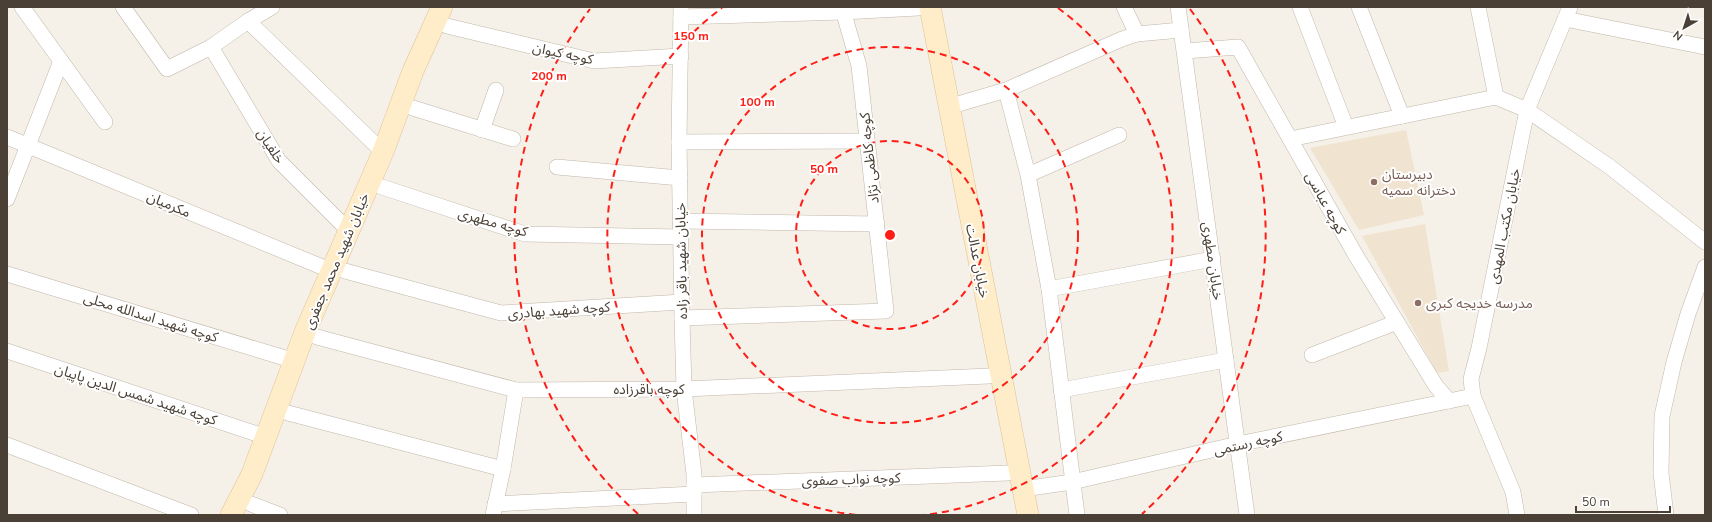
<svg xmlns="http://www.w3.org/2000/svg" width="1712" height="522" viewBox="0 0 1712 522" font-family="'Nunito Sans','Noto Sans Arabic',sans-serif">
<rect width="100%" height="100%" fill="#f5f0e8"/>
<g fill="#f0e4d1">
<polygon points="1406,130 1424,215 1359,230 1310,148"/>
<polygon points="1425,224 1449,371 1437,373 1362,236"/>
</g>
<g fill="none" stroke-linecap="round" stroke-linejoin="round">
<g stroke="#c2b7aa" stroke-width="16">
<g id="street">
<polyline points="123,7 167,69 211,47 248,21 272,7"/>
<polyline points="681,7 679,142 682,318 684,389 694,474 694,515"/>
<polyline points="1124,7 1137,34"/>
<polyline points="1178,7 1247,515"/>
<polyline points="1300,7 1346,127"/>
<polyline points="1359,7 1402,116"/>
<polyline points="1478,7 1496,97"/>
<polyline points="681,17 843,12 918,8"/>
<polyline points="1565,19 1705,47"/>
<polyline points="248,21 383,152"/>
<polyline points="447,26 594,61 681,56"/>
<polyline points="211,47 279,161 349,231"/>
<polyline points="1185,51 1238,47 1355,254 1436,386 1449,401"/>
<polyline points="61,61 105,122"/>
<polyline points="1006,90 1028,175 1049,289 1077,515"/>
<polyline points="948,107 1006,90 1122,39 1137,34 1181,30"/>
<polyline points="413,108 513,139"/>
<polyline points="482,130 496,90"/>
<polyline points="7,137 332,271"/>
<polyline points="1290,139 1496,97 1527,110 1610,167 1705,242"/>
<polyline points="679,142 867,141"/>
<polyline points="557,167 680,178"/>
<polyline points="1028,175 1119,135"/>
<polyline points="382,187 525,234 680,237"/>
<polyline points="7,199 61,61 22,7"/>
<polyline points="680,221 877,224"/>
<polyline points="345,271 501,313 682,302"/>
<polyline points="7,274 295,361"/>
<polyline points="1049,289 1213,259"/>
<polyline points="682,318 886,311 859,66 842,7"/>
<polyline points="317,337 516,390 684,389 989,376"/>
<polyline points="7,351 266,437"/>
<polyline points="1312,355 1397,322"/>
<polyline points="1061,390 1226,360"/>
<polyline points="288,413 503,469"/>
<polyline points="7,445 191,515"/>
<polyline points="694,485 1008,473"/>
<polyline points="1023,489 1072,482 1238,444 1473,396"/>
<polyline points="251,504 280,515"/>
<polyline points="495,504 694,494"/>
<polyline points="493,515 503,469 516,390"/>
<polyline points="1517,515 1513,492 1473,396 1471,379 1479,348 1527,110 1570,7"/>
<polyline points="1666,515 1661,473 1662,416 1674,362 1688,314 1705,267"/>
</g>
</g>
<g stroke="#ddc296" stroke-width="22">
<g id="secondary">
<polyline points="930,7 1028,515"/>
<polyline points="231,515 252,474 305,332 383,152 413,71 442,7"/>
</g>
</g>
<use href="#street" stroke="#fff" stroke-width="15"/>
<use href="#secondary" stroke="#ffecc9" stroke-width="21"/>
</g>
<g fill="none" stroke="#ff1e16" stroke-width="2" stroke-dasharray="7 5">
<circle cx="890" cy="235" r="94"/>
<circle cx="890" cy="235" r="188"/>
<path d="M856 515A282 282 0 0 1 722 8M1058 8A282 282 0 0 1 924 515"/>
<path d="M638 514A376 376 0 0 1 590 9M1190 9A376 376 0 0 1 1142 514"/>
</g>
<g fill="#8d6e63" stroke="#fff" stroke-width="1.5">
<circle cx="1374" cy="182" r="4"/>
<circle cx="1418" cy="303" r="4"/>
</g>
<g text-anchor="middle" stroke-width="4" stroke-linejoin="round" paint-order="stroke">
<g font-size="14" fill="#4a4036" stroke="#fff">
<text transform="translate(563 53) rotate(12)" y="5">کوچه کیوان</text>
<text transform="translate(271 146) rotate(57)" y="5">خلفیان</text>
<text transform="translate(869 158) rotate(-96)" y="5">کوچه کاظمی نژاد</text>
<text transform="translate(1326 203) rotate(61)" y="5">کوچه عباسی</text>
<text transform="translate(169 204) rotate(23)" y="5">مکرمیان</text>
<text transform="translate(493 222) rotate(16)" y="5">کوچه مطهری</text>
<text transform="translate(1504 226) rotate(-79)" y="5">خیابان مکتب المهدی</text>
<text transform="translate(336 261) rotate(-67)" y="5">خیابان شهید محمد جعفری</text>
<text transform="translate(681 261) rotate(-91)" y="5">خیابان شهید باقر زاده</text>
<text transform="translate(978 261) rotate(79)" y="5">خیابان عدالت</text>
<text transform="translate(1213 261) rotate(82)" y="5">خیابان مطهری</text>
<text transform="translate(559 310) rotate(-4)" y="5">کوچه شهید بهادری</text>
<text transform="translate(151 317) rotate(17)" y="5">کوچه شهید اسدالله محلی</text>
<text x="649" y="394">کوچه باقرزاده</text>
<text transform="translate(136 394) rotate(18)" y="5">کوچه شهید شمس الدین پاپیان</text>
<text transform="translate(1248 443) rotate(-12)" y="5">کوچه رستمی</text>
<text transform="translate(851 479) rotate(-2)" y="5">کوچه نواب صفوی</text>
</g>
<g font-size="14" fill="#785e54" stroke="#fff" text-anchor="start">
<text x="1382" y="179">دبیرستان<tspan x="1382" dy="16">دخترانه سمیه</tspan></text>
<text x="1426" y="308">مدرسه خدیجه کبری</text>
</g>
</g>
<circle cx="890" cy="235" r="6" fill="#ff1e16" stroke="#fff" stroke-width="2"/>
<g font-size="12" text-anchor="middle" font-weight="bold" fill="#ff1e16" stroke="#fff" stroke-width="4" stroke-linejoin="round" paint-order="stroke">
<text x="691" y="40">150 m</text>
<text x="549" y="80">200 m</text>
<text x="757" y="106">100 m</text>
<text x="824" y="173">50 m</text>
</g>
<rect width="1712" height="522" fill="none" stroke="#4a4036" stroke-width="16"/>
<g transform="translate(1684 28) rotate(219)" stroke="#ffffff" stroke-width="3" paint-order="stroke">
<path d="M0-3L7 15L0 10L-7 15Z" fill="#4a4036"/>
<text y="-6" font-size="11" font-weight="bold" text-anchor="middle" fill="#4a4036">N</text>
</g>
<path d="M1576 506v6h94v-6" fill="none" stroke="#4a4036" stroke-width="2"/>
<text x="1582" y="506" font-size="12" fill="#4a4036" stroke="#ffffff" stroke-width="3" paint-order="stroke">50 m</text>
</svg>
